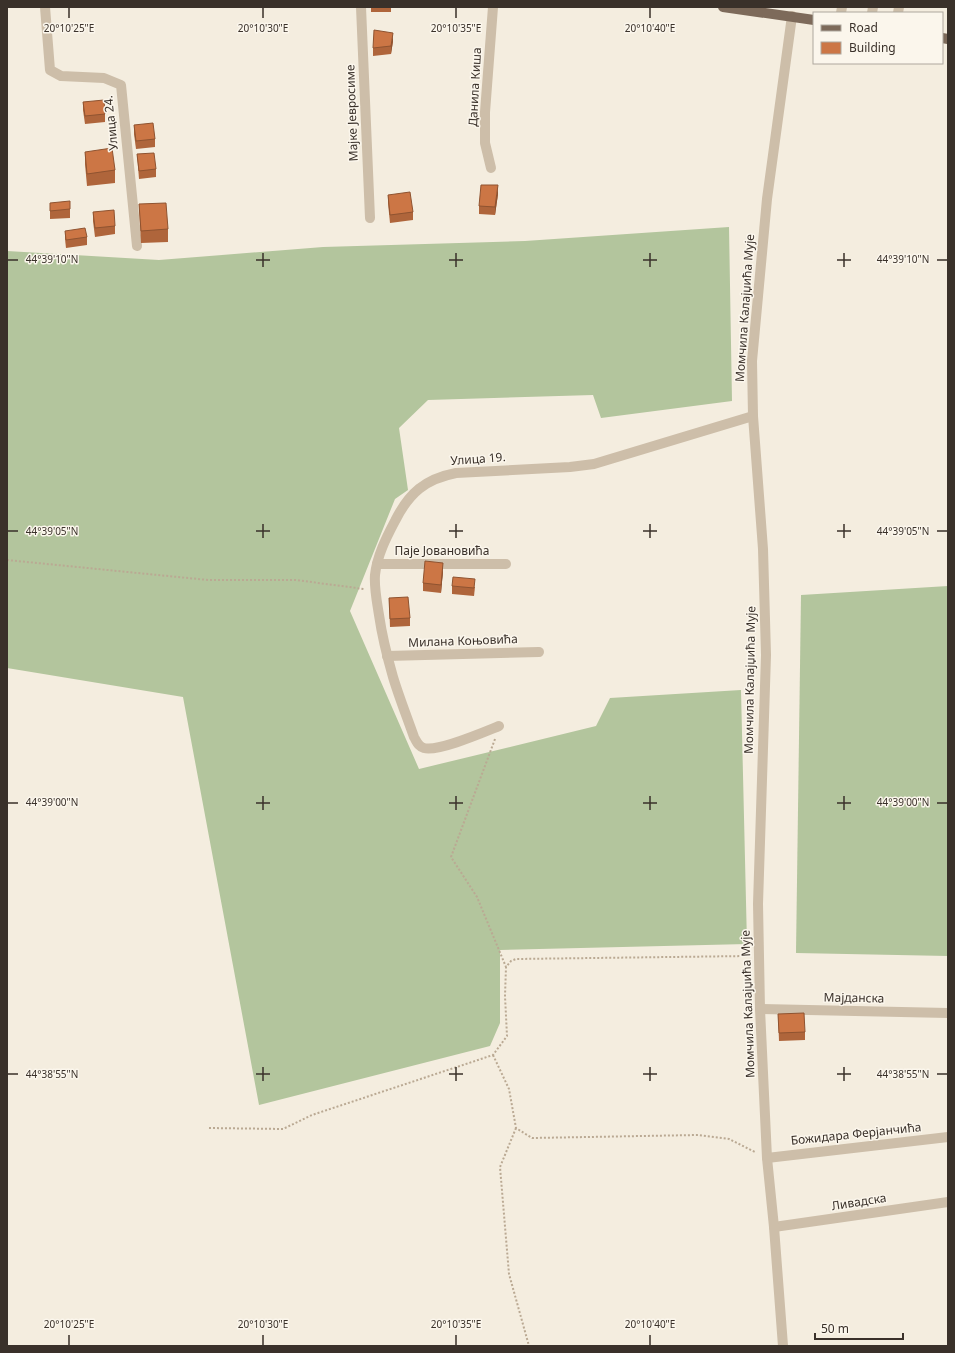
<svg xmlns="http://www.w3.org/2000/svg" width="955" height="1353" viewBox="0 0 955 1353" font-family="'Noto Sans',sans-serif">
<rect width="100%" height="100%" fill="#f4eddf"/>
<g fill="#b3c59d">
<polygon points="729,227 732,401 601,418 593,395 428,400 399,428 408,490 395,499 350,611 419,769 596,726 610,698 741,690 747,944 500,950 500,1023 490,1046 259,1105 183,697 7,668 7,251 159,260 323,247 525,241"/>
<polygon points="948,586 948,956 796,953 801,595"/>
</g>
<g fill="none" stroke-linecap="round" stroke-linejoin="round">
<g stroke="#baa993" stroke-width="2" stroke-dasharray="2 2" stroke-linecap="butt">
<polyline points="7,560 208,580 296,580 364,589"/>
<polyline points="495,739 451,857 477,897 506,967"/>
<polyline points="493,1055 509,1089 516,1128 532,1138 698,1135 729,1139 755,1152"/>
<polyline points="209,1128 283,1129 312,1115 493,1055 507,1036 505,996 506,967 511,961 516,959 748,956"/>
<polyline points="516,1128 500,1167 509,1274 529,1346"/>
</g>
<g stroke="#cdbea9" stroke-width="10">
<polyline points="45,7 50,70 61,76 104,78 121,85 137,246"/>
<polyline points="361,7 370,218"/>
<polyline points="841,13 842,7"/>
<polyline points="872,13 873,7"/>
<polyline points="898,13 899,7"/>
<polyline points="491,168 485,143 485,112 493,7"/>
<polyline points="377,564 506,564"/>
<polyline points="387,656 539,652"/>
<path d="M499 726C484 732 438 752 424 748 418 746 417 742 414 737 407 717 399 697 393 677 387 656 382 636 379 615 377 602 374 588 375 575 377 556 386 538 395 521 409 493 425 479 456 473L570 467 594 464 753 416"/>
<polyline points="760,1009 948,1013"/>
<polyline points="767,1158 948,1137"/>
<polyline points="774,1227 948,1202"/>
<polyline points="783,1346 774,1227 767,1158 760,1009 758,904 766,655 763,549 753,416 752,361 767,199 792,16"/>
</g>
<g stroke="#7d6a5a" stroke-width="10">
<polyline points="723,7 814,20"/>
<polyline points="942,38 948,39"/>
</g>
</g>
<g fill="#af653b">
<rect x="371" y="7" width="20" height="5"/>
<polygon points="393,41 391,54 373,56 373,48"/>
<polygon points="83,102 105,114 105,122 85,124 83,110"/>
<polygon points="134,125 155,139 155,147 136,149 134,134"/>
<polygon points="85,152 115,170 115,183 87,186 85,164"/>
<polygon points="137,154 156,169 156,177 139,179"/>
<polygon points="498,194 495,215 479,214 479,206"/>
<polygon points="388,195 413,212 413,220 390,223 388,203"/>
<polygon points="50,203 70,209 70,218 50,219"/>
<polygon points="139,204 168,229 168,242 141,243"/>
<polygon points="93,212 115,226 115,234 95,237 93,221"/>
<polygon points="65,231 87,237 87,245 66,248 65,239"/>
<polygon points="443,571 441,593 423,591 423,583"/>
<polygon points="452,586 475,587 474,596 452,594"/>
<polygon points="389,598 410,618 410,626 390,627"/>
<polygon points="778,1014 805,1032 805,1040 779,1041"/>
</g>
<g fill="#8f5330">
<polygon points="393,33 393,41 391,54 391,46"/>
<polygon points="498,185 498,194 495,215 495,207"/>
<polygon points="443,563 443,571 441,593 441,585"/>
</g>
<g fill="#cc7645" stroke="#8f5330">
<polygon points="374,30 393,33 391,46 373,48"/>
<polygon points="104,100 105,114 85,116 83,102"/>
<polygon points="153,123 155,139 136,141 134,125"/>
<polygon points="112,148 115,170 87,174 85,152"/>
<polygon points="154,153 156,169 139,171 137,154"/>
<polygon points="481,185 498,185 495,207 479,206"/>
<polygon points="410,192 413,212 390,215 388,195"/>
<polygon points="70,201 70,209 50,211 50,203"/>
<polygon points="166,203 168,229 141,231 139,204"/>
<polygon points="114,210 115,226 95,228 93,212"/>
<polygon points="85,228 87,237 66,240 65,231"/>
<polygon points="425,561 443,563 441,585 423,583"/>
<polygon points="453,577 475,579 474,588 452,586"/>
<polygon points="408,597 410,618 390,619 389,598"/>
<polygon points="804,1013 805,1032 779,1033 778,1014"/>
</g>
<path fill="none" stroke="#3a312a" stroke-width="1.5" d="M69 8V18M263 8V18M456 8V18M650 8V18M263 253V267M456 253V267M650 253V267M844 253V267M8 260H18M256 260H270M449 260H463M643 260H657M837 260H851M937 260H947M263 524V538M456 524V538M650 524V538M844 524V538M8 531H18M256 531H270M449 531H463M643 531H657M837 531H851M937 531H947M263 796V810M456 796V810M650 796V810M844 796V810M8 803H18M256 803H270M449 803H463M643 803H657M837 803H851M937 803H947M263 1067V1081M456 1067V1081M650 1067V1081M844 1067V1081M8 1074H18M256 1074H270M449 1074H463M643 1074H657M837 1074H851M937 1074H947M69 1335V1345M263 1335V1345M456 1335V1345M650 1335V1345"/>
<g text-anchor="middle" stroke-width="3" stroke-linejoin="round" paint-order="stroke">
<g font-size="12" fill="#3a312a" stroke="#fbf6ec">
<text transform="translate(475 87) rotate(-87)" y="4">Данила Киша</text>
<text transform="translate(352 113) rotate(-92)" y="4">Мајке Јевросиме</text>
<text transform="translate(111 123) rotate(-96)" y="4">Улица 24.</text>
<text transform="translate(745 308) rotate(-86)" y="4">Момчила Калајџића Мује</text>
<text transform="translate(478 459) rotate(-4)" y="4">Улица 19.</text>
<text x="442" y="555">Паје Јовановића</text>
<text transform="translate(463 641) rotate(-2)" y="4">Милана Коњовића</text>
<text transform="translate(750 680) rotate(-89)" y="4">Момчила Калајџића Мује</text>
<text transform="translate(854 998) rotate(1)" y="4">Мајданска</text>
<text transform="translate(748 1004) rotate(-92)" y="4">Момчила Калајџића Мује</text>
<text transform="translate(856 1134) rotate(-6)" y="4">Божидара Ферјанчића</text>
<text transform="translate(859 1202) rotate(-9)" y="4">Ливадска</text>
</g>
</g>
<g font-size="10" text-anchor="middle" fill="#3a312a" stroke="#fbf6ec" stroke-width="3" stroke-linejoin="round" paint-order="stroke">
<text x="69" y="32">20°10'25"E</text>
<text x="263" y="32">20°10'30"E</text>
<text x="456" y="32">20°10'35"E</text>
<text x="650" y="32">20°10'40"E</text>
<text x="52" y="263">44°39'10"N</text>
<text x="903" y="263">44°39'10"N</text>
<text x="52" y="535">44°39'05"N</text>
<text x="903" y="535">44°39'05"N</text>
<text x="52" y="806">44°39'00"N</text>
<text x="903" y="806">44°39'00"N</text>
<text x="52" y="1078">44°38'55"N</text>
<text x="903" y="1078">44°38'55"N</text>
<text x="69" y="1328">20°10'25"E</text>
<text x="263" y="1328">20°10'30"E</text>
<text x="456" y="1328">20°10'35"E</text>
<text x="650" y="1328">20°10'40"E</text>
</g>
<rect width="955" height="1353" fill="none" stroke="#3a312a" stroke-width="16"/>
<rect x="813" y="12" width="130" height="52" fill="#fbf6ec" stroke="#aea79e"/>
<rect x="821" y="25" width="20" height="6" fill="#7d6a5a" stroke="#aea79e"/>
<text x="849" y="32" font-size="12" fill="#3a312a">Road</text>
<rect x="821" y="42" width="20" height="12" fill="#cc7645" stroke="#aea79e"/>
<text x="849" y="52" font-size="12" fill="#3a312a">Building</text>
<path d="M815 1333v6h88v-6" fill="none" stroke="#3a312a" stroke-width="2"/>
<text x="821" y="1333" font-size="12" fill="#3a312a" stroke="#fbf6ec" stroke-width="3" paint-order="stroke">50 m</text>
</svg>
